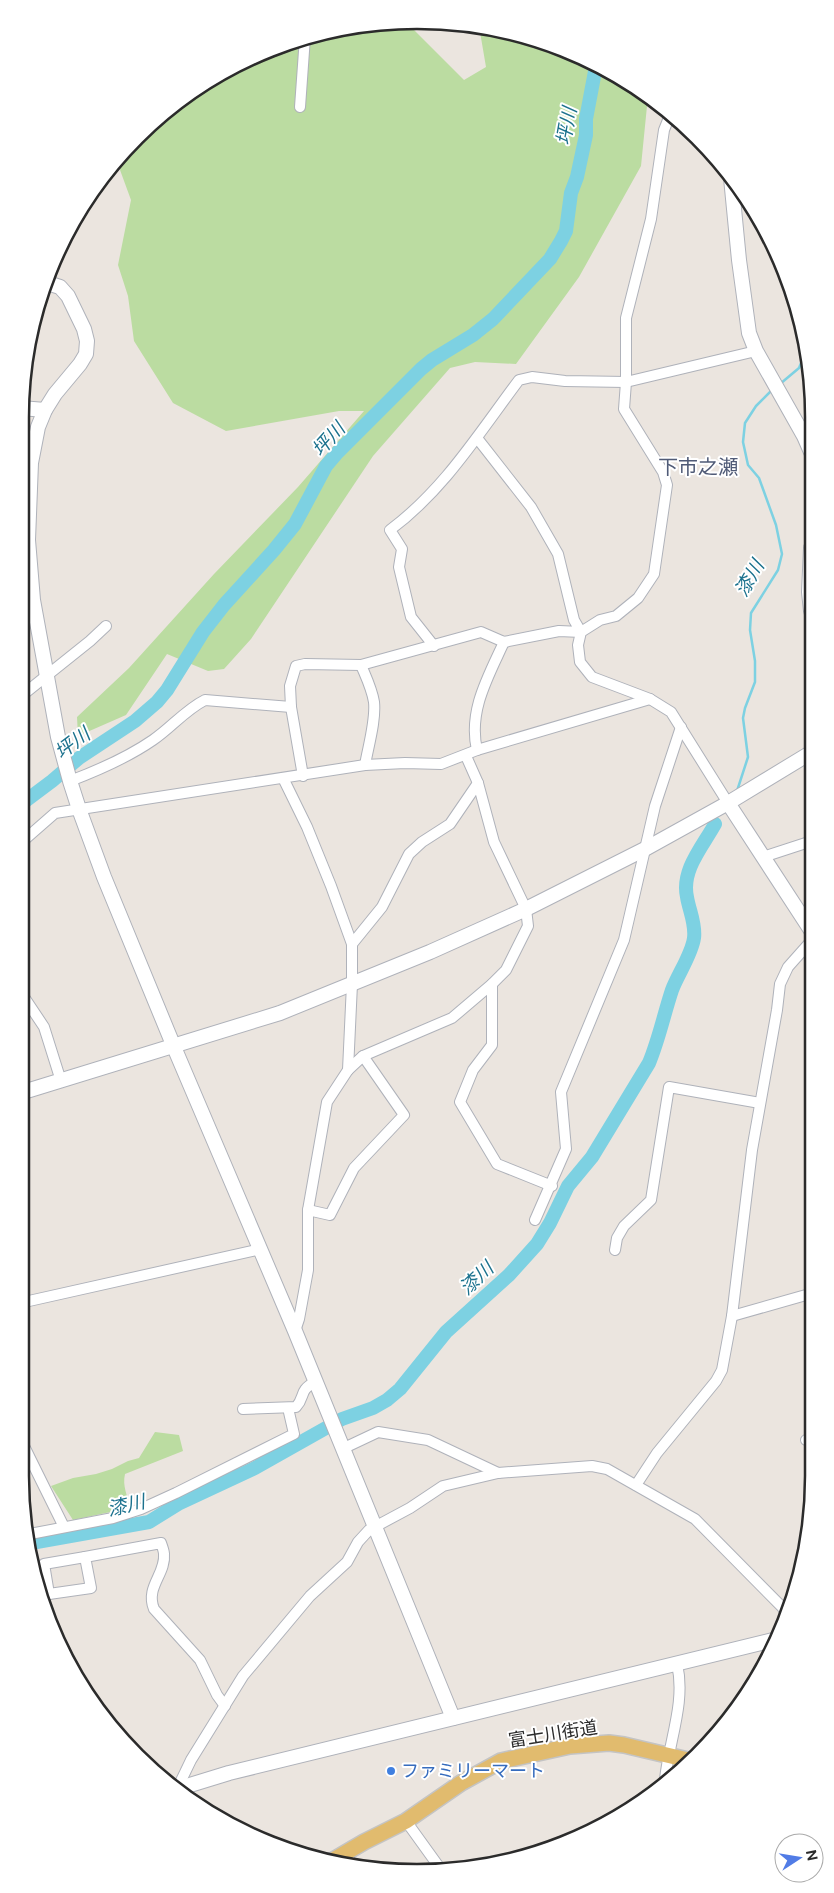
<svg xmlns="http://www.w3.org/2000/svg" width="834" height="1893" viewBox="0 0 834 1893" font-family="'Public Sans','Noto Sans JP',sans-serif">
<rect width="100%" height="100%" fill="#ebe5df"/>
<g fill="#bbdca1">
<polygon points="391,21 405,21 464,80 486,67 479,26 545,41 638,87 648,96 641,166 579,277 516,364 475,362 450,368 373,456 251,639 224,669 208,671 167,654 126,715 78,736 77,717 129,668 214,574 298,487 364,411 339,411 226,431 173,403 134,341 128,296 118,265 131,200 116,159 176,102 242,61 315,33"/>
<path d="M155 1432 179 1435 183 1451 125 1474C122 1487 128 1494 129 1508L73 1520 51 1486 73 1478 96 1474 112 1469 128 1461 139 1458Z"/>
</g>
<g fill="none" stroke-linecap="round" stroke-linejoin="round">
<g stroke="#7dd1e2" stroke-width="2.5">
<polyline points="780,384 799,368 806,351"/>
<polyline points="737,791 748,757 743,718 745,708 755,682 755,661 750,630 751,613 778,570 782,554 776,525 759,478 748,465 743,442 745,423 756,406 773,389"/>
</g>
<g stroke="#7dd1e2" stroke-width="14">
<polyline points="20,805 52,781 79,758 135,721 157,702 167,690 203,632 224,605 274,550 295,524 326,466 337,453 421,369 432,360 473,335 493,319 550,259 561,241 566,231 571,193 577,177 586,135 586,119 596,66"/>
<path d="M31 1543 149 1522 178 1504 255 1468 342 1419 373 1408 387 1400 400 1389 446 1332 509 1275 537 1244 550 1223 568 1186 592 1157 649 1063C659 1039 664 1014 672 990 678 974 692 954 694 938 696 924 689 910 687 897 681 870 703 846 715 824"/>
</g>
<g stroke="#afb2ba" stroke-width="12">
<g id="street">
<polyline points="300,107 305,37"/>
<polyline points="670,115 664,130 651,219 626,318 626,382 624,409 663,472 667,485 654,574 638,598 616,616 600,620 581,632 578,645 580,662 592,677 650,699 671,712 728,803"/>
<path d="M434 646 411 617 399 567 402 549 390 530C444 490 479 433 519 380L532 377 565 381 626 382 756 351"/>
<path d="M361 665C366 677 372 689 374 702 376 721 368 747 365 765"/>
<polyline points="20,697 90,641 106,626"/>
<path d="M477 750C468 711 488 677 504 642"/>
<polyline points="303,776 291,707 290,686 296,666 305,664 361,665 481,632 504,642 559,631 581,632 574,620 558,554 531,507 477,438"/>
<polyline points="283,778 307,827 331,886 352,944 352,984 348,1070 327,1102 308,1210 308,1270 299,1319 295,1331"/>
<path d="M70 781C99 770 127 758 153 740 171 728 185 710 205 700L291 707"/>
<polyline points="20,848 23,841 55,813 365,765 405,763 441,764 477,750 650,699"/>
<polyline points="763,857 812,841"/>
<polyline points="352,944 382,907 409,854 422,842 450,824 478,783"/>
<polyline points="492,984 492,1045 473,1070 460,1102 497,1164 552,1186"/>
<polyline points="20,991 44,1027 61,1081"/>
<polyline points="348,1070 363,1056 452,1018 492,984 506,970 528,926 526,909 494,842 478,783 466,756"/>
<polyline points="308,1210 330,1215 354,1168 404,1115 363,1056"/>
<polyline points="535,1220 566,1149 561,1092 624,940 655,806 681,727"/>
<polyline points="615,1250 617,1238 624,1226 651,1200 669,1087 760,1103"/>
<polyline points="20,1303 261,1249"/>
<polyline points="732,1316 813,1293"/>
<path d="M243 1409 296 1407C306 1396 298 1391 315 1382"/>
<polyline points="20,1438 64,1527"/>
<polyline points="806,1440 814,1436"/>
<polyline points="342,1449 378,1432 428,1440 498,1473 592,1466 607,1469 695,1519 782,1607 788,1616"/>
<polyline points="636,1485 657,1453 716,1381 722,1370 732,1316 752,1150 777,1010 780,984 788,967 812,940"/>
<polyline points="30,1534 113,1518 141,1509 176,1493 294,1434 288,1408"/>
<path d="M49 1594 91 1588 85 1557 161 1543C162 1546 164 1551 164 1554 166 1574 145 1587 154 1609L200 1660 217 1695 225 1706"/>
<polyline points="46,1615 43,1596 49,1594 44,1564 85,1557"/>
<path d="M665 1779C669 1741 686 1702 677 1664"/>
<polyline points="178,1787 191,1760 243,1676 310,1596 347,1562 358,1542 369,1530 410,1508 443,1486 498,1473"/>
<polyline points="406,1821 442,1871"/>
<polyline points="347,1851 351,1867"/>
</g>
</g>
<g stroke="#afb2ba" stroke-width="16">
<g id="secondary">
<polyline points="731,178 739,260 749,333 756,351 804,436 811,452"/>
<polyline points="44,282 60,287 68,296 84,329 87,341 86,354 80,364 55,394 45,410 38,427 31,463 28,540 33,600 58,737 70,781 79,809 104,877 174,1047 295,1331 453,1718"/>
<polyline points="21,408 45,410"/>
<polyline points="811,548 809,592 811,611"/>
<polyline points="728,803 812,932"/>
<polyline points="20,1093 280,1013 430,952 526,909 645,849 728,803 812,752"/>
<polyline points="180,1788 229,1773 777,1639"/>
</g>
</g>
<g stroke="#c4c4c4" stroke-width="18">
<polyline id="primary" points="330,1862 364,1842 406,1821 461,1783 501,1761 570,1746 609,1743 624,1745 688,1760"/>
</g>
<use href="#street" stroke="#fff" stroke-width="10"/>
<use href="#secondary" stroke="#fff" stroke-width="14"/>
<use href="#primary" stroke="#e1bb6e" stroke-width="15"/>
</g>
<circle fill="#3f7fe0" stroke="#fff" stroke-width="2" cx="391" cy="1771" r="5"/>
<g text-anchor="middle" stroke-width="4" stroke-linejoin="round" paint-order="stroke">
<g font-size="18" fill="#2b2b2b" stroke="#fff">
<text transform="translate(553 1734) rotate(-9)" y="6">富士川街道</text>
</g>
<g font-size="18" fill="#366cbe" stroke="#fff" text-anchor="start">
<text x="401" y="1777">ファミリーマート</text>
</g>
<g font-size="19" font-style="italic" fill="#1c728e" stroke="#fff">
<text transform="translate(566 126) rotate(-80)" y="7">坪川</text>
<text transform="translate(328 439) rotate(-48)" y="7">坪川</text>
<text transform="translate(749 578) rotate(-60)" y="7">漆川</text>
<text transform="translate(72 743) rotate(-37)" y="7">坪川</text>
<text transform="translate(476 1278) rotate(-43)" y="7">漆川</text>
<text transform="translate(126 1505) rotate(-13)" y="7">漆川</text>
</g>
<g font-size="20" fill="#505b77" stroke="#fff">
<text x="698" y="474">下市之瀬</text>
</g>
</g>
<path d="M0 0H834V1893H0ZM417 29H417A388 388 0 0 1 805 417V1476A388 388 0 0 1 417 1864H417A388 388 0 0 1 29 1476V417A388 388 0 0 1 417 29Z" fill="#fff" fill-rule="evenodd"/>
<path fill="none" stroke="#2b2b2b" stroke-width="2.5" d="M417 29H417A388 388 0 0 1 805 417V1476A388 388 0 0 1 417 1864H417A388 388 0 0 1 29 1476V417A388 388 0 0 1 417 29Z"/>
<g transform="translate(799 1858) rotate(78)"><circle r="24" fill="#ffffff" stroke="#aaaaaa"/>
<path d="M0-4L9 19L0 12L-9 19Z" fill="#517ce6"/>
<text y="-8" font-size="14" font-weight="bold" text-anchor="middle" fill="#2b2b2b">N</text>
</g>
</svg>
